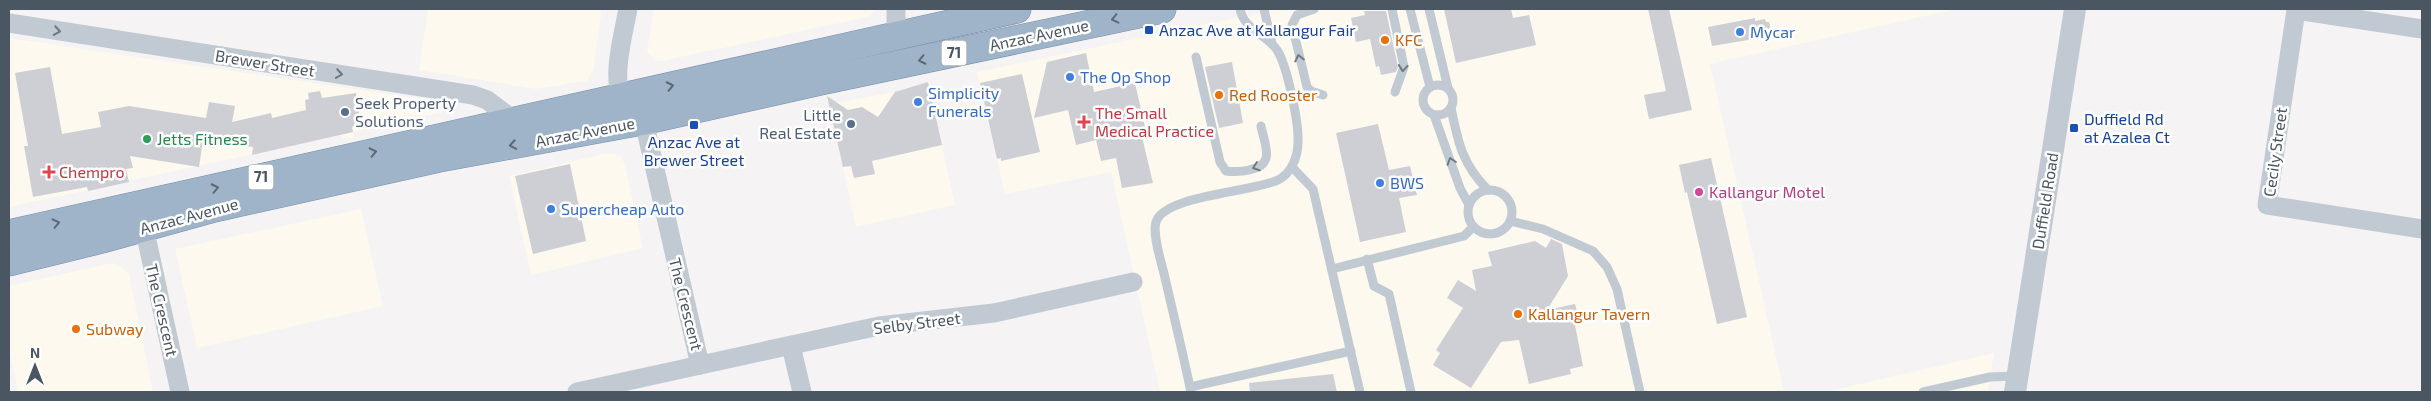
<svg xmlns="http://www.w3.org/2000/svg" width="2431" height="401" viewBox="0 0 2431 401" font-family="'Exo 2',sans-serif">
<rect width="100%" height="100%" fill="#f5f3f3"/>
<g fill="#fdf9ef">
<polygon points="428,9 602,9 593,70 587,81 536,89 419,70"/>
<polygon points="654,9 876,9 868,17 657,62 647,51"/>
<polygon points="1279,9 1957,9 1710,64 1784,392 1160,392 1111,172 1005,194 977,72"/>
<polygon points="9,38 442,102 443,112 353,132 354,137 342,139 341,135 9,207"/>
<polygon points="928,82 955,205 856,227 829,104 895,92"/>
<polygon points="604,154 614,154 621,157 625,165 643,248 531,275 509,176"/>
<polygon points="361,209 383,306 197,348 175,249"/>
<polygon points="112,263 122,266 129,274 153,392 18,392 9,348 9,286"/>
<polygon points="1994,353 1988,392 1825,392"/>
</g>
<g fill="#cdcfd5">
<polygon points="1444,9 1511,9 1513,18 1529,15 1536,45 1456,63"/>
<polygon points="1648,9 1669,9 1692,110 1649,119 1644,95 1666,91"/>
<polygon points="1364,11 1386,11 1398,67 1396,72 1381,75 1379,66 1376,67 1370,39 1356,42 1351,18 1365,15"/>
<polygon points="1755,18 1755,21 1765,19 1766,22 1769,22 1772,36 1712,46 1708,27"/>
<polygon points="1086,53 1094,92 1135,83 1147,136 1142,137 1153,183 1122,188 1116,158 1101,161 1096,140 1076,145 1068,110 1034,118 1047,62"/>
<polygon points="1232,62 1243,123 1219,128 1205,67"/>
<polygon points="50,67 62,134 101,127 98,112 129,106 206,118 209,102 235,106 232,122 271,113 272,118 306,110 305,100 309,99 308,93 320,91 322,98 356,93 361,126 352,127 353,132 252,155 253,147 215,142 214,148 202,146 199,167 130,156 133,168 126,169 129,182 88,191 87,187 33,197 24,146 28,146 15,73"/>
<polygon points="1022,74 1040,152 1001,161 1001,158 997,159 980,83"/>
<polygon points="928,82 942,145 872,161 875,174 854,178 851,166 843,167 827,96 848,110 862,107 878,117 895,92"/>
<polygon points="1378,124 1389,170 1410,166 1417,195 1399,198 1406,232 1360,242 1336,133"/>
<polygon points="1711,158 1747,317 1717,324 1687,192 1685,193 1679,165"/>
<polygon points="570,164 586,241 533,254 515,176"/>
<polygon points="1551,239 1562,244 1568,276 1547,310 1575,304 1579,319 1574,320 1583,366 1570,369 1571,374 1529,384 1519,340 1501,342 1471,388 1433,365 1440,353 1436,350 1463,308 1447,298 1458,280 1476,291 1472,270 1492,266 1488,252 1535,241 1546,248"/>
<polygon points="1333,374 1337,392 1250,392 1249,383"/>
</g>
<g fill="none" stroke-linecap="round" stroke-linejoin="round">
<g stroke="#7690ad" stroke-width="29">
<g id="trunk">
<polyline points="9,234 1017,9"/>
<polyline points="9,262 102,239 214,208 439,158 642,121 820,81 1162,9"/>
</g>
</g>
<g stroke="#c1cad2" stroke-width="9">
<polyline points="1264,9 1272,44"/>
<polyline points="1314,9 1297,15 1292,25 1307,87 1311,91 1323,95"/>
<polyline points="1392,9 1404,67 1395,92"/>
<polyline points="1410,9 1430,87"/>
<polyline points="1429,9 1448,88"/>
<path d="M1196 57 1220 162 1226 171C1234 172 1241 172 1249 170 1276 165 1265 146 1261 126"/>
<circle cx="1438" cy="100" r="15"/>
<path d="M1451 108C1458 142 1462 164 1488 190"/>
<polyline points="1434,115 1460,188 1469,205"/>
<polyline points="1292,167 1313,189 1360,392"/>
<circle cx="1490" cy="212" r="22"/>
<polyline points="1510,221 1543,229 1593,251 1607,267 1617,289 1640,392"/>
<polyline points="1367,259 1374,286 1389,294 1411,392"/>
<polyline points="1332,269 1464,236 1473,227"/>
<polyline points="1190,387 1351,351"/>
<path d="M1191 392C1183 354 1174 316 1165 278 1162 264 1152 235 1156 222 1164 195 1254 192 1278 180 1292 173 1298 156 1298 142 1299 123 1287 65 1277 50 1266 34 1244 30 1240 9"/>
<polyline points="1923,392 1990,377 2016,376"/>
</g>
<g stroke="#c1cad2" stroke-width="19">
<path d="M628 9C624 31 612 75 621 95 628 108 642 116 646 130L700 365"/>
<polyline points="896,9 896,36"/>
<polyline points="9,23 473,95 487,100 514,120"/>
<polyline points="2422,29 2296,10 2267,205 2422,229"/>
<polyline points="144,227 180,392"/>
<polyline points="791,346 802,392"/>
<polyline points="577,392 879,326 994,313 1133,282"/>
</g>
<polyline stroke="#c1cad2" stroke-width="22" points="2015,392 2075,9"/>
<use href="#trunk" stroke="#9fb4c9" stroke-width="28"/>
</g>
<defs><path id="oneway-chevron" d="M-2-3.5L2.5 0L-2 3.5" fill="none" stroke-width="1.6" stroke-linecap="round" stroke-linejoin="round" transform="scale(1.25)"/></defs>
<g stroke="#5b6976">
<use href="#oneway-chevron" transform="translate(1115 19) rotate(167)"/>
<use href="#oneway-chevron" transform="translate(922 60) rotate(168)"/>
<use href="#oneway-chevron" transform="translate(670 86) rotate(-12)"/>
<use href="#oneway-chevron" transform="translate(513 145) rotate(170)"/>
<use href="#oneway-chevron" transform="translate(373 152) rotate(-13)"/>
<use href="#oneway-chevron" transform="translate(215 188) rotate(-12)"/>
<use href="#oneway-chevron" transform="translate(56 223) rotate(-13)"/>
</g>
<g stroke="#6e7983">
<use href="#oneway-chevron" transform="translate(57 31) rotate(9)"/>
<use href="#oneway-chevron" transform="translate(1299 58) rotate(-103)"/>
<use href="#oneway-chevron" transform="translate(1403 68) rotate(95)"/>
<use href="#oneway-chevron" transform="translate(339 74) rotate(9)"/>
<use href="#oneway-chevron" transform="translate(1451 161) rotate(-108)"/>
<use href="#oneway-chevron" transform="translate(1256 167) rotate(161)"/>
</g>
<g fill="#1a4fb4" stroke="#fff" stroke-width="2">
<rect x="1144" y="25" width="10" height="10" rx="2.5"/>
<rect x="689" y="120" width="10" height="10" rx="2.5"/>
<rect x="2069" y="123" width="10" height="10" rx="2.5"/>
</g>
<g fill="#3f7fe0" stroke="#fff" stroke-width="2">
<circle cx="1740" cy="32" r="5"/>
<circle cx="1070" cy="77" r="5"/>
<circle cx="918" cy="102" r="5"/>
<circle cx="1380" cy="183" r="5"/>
<circle cx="551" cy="209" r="5"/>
</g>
<g fill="#e8710a" stroke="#fff" stroke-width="2">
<circle cx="1385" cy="40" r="5"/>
<circle cx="1219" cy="95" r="5"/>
<circle cx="1518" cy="314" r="5"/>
<circle cx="76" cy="329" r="5"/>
</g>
<g fill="#5c6f8a" stroke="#fff" stroke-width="2">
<circle cx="345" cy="112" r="5"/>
<circle cx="851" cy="124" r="5"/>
</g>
<g fill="#e0444e" stroke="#fff" stroke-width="2">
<path d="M1081.5 114.5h5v5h5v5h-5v5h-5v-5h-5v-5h5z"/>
<path d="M46.5 164.5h5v5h5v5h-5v5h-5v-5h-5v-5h5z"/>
</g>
<circle fill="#2e9e5b" stroke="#fff" stroke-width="2" cx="147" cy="139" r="5"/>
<circle fill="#d1479c" stroke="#fff" stroke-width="2" cx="1699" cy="192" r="5"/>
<g text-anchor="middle" stroke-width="5" stroke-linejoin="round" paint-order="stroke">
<g fill="#fff" stroke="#808990" stroke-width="1">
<rect x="941.5" y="40.5" width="25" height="25" rx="4"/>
<rect x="248.5" y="164.5" width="25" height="25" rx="4"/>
</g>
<g font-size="15" font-weight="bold" fill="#4a5661">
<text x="954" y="58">71</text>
<text x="261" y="182">71</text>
</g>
<g font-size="16" fill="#164399" stroke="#fff" text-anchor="start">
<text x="1159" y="36">Anzac Ave at Kallangur Fair</text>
<text x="2084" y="125">Duffield Rd<tspan x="2084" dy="18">at Azalea Ct</tspan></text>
<text x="694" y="148" text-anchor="middle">Anzac Ave at<tspan x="694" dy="18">Brewer Street</tspan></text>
</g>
<g font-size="16" fill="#366cbe" stroke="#fff" text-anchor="start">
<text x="1750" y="38">Mycar</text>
<text x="1080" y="83">The Op Shop</text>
<text x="928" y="99">Simplicity<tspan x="928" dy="18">Funerals</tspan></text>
<text x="1390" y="189">BWS</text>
<text x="561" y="215">Supercheap Auto</text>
</g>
<g font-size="16" fill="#4a5661" stroke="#fff">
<text transform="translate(1039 35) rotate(-12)" y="6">Anzac Avenue</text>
<text transform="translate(265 63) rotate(9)" y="6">Brewer Street</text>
<text transform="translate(585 132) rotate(-11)" y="6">Anzac Avenue</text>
<text transform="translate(2275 152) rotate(-82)" y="6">Cecily Street</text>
<text transform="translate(2045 201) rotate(-81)" y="6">Duffield Road</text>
<text transform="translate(189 216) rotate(-15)" y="6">Anzac Avenue</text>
<text transform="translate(686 304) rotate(76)" y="6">The Crescent</text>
<text transform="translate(162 310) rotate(77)" y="6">The Crescent</text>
<text transform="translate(917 323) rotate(-7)" y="6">Selby Street</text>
</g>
<g font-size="16" fill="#c56008" stroke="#fff" text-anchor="start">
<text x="1395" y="46">KFC</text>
<text x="1229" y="101">Red Rooster</text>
<text x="1528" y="320">Kallangur Tavern</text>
<text x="86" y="335">Subway</text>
</g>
<g font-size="16" fill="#4e5e75" stroke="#fff" text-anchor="start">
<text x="355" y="109">Seek Property<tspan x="355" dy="18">Solutions</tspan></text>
<text x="841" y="121" text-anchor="end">Little<tspan x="841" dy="18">Real Estate</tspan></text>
</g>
<g font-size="16" fill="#be3a42" stroke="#fff" text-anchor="start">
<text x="1095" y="119">The Small<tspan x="1095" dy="18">Medical Practice</tspan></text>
<text x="59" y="178">Chempro</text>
</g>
<g font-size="16" fill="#27864d" stroke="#fff" text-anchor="start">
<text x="157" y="145">Jetts Fitness</text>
</g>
<g font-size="16" fill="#b23c85" stroke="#fff" text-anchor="start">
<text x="1709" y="198">Kallangur Motel</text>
</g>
</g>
<rect width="2431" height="401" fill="none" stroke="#4a5661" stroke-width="20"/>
<g transform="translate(35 366)" stroke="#ffffff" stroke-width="4" paint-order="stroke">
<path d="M0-4L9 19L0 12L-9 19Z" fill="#4a5661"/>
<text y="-8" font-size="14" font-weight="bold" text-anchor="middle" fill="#4a5661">N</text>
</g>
</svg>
